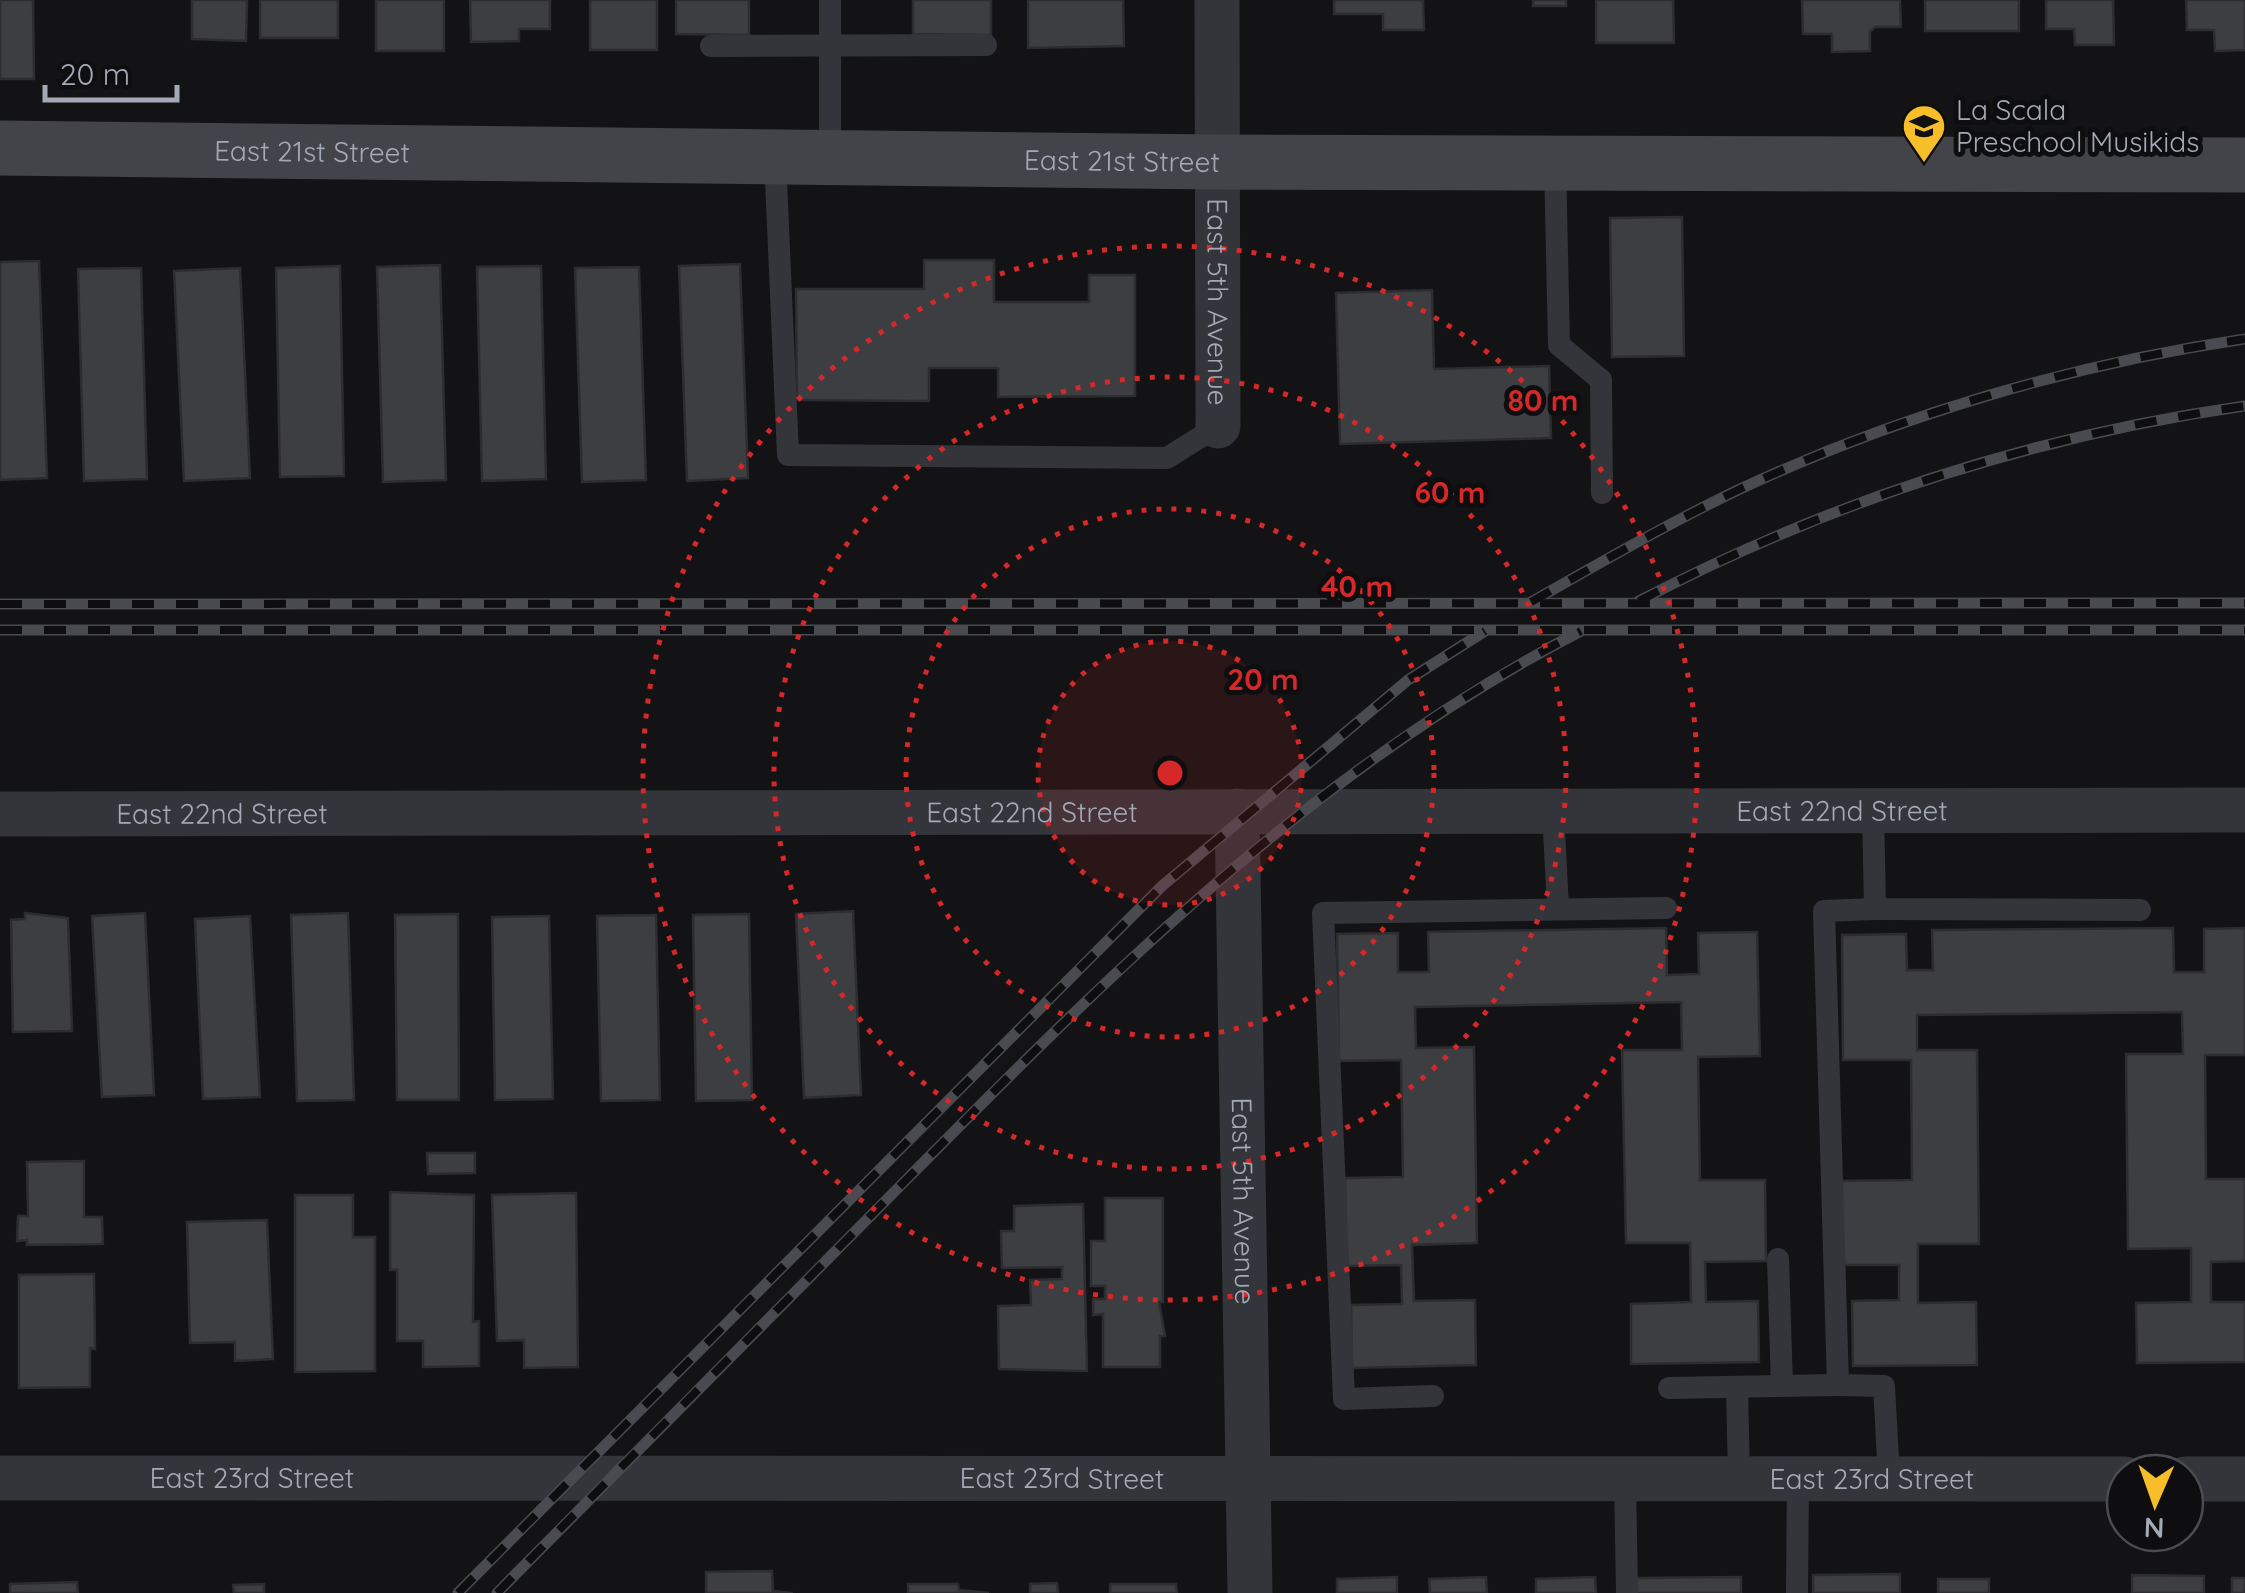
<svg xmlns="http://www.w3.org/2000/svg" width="2245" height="1593" viewBox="0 0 2245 1593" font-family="Quicksand,sans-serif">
<rect width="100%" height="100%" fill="#131315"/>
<g fill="#3d3e42" stroke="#2d2d31" stroke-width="2.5">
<polygon points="0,0 33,0 34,79 0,79"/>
<polygon points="192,0 247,0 246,41 192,39"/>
<polygon points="338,0 338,38 260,38 260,0"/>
<rect x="376" y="0" width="68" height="51"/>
<polygon points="470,0 550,0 550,29 519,29 519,41 471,42"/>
<rect x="590" y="0" width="67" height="50"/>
<polygon points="676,0 749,0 749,35 676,34"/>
<polygon points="913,0 991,0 991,35 913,34"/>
<polygon points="1028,0 1123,0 1124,46 1028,48"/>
<polygon points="1334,0 1423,0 1424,30 1383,30 1383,14 1334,14"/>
<rect x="1533" y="0" width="33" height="6"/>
<polygon points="1596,0 1673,0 1674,43 1596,43"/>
<polygon points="1802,0 1900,0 1901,27 1875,27 1870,32 1870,51 1832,52 1832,34 1803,34"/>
<rect x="1925" y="0" width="94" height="31"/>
<polygon points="2046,0 2113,0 2114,45 2075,45 2074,29 2046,29"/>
<polygon points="2186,0 2245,0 2245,50 2215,51 2214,30 2187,30"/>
<polygon points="1682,217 1684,356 1612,357 1610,218"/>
<polygon points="924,260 994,260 994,302 1089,302 1089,275 1135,275 1135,396 998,397 998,368 929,368 929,401 797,400 796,289 924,289"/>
<polygon points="39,261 47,478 0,480 0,262"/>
<polygon points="740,264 748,478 687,481 679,266"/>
<polygon points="440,265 446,480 383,482 377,267"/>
<polygon points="340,266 344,476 280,477 276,268"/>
<polygon points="541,266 546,479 482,481 477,267"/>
<polygon points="639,267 646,480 582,482 575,268"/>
<polygon points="141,268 147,479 84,481 78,269"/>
<polygon points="240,268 250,478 184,481 174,271"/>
<polygon points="1432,290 1434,369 1549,366 1551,438 1340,444 1336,293"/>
<polygon points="853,911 861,1095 804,1098 796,914"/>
<polygon points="25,913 68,918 72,1031 13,1032 11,920 25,919"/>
<polygon points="145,913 154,1095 102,1097 92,916"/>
<polygon points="348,913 354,1100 297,1101 291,915"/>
<polygon points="458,914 459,1100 397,1100 395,915"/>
<polygon points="749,914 752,1100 696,1101 693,915"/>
<polygon points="656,915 660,1100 601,1101 597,916"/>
<polygon points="250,916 260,1097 203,1099 195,919"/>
<polygon points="549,916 553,1099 495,1100 492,917"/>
<polygon points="1666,928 1667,975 1699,974 1698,933 1757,932 1760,1056 1698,1057 1700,1180 1765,1180 1766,1261 1705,1262 1706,1302 1758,1301 1759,1362 1631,1364 1631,1304 1691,1302 1690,1243 1626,1243 1622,1050 1682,1050 1681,1002 1415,1007 1416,1048 1474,1047 1477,1243 1412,1245 1414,1301 1475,1300 1476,1365 1352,1368 1351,1305 1402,1304 1401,1265 1346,1266 1345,1178 1403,1177 1401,1060 1339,1061 1337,934 1398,933 1398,972 1429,972 1428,932"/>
<polygon points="2173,928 2174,972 2204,972 2204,929 2245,928 2245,1055 2205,1055 2206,1179 2245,1179 2245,1261 2211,1262 2211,1302 2245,1302 2245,1362 2137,1363 2136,1303 2191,1302 2191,1248 2128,1249 2126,1054 2183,1054 2182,1012 1917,1015 1917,1050 1977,1050 1979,1244 1918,1244 1918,1303 1976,1302 1977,1365 1853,1366 1852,1301 1899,1300 1899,1265 1842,1265 1841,1181 1912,1180 1911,1060 1843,1060 1842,935 1906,934 1907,970 1933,970 1932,930"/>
<polygon points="427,1153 475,1153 475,1173 428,1174"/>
<polygon points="84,1161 84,1217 102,1217 103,1244 27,1245 27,1240 17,1241 18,1216 28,1216 27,1162"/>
<polygon points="390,1192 474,1195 473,1322 479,1321 479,1366 423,1367 423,1341 397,1341 397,1270 390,1270"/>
<polygon points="576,1193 578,1367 524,1368 524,1340 497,1341 492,1195"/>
<polygon points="295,1195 353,1195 353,1237 375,1237 375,1371 295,1372"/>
<polygon points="1105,1198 1163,1198 1163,1302 1159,1302 1165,1336 1160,1336 1160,1367 1103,1367 1103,1314 1093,1315 1093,1299 1105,1299 1105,1286 1091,1286 1091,1241 1105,1241"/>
<polygon points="1083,1204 1087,1371 999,1369 998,1306 1031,1305 1030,1280 1062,1279 1062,1267 1002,1268 1001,1231 1014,1231 1014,1206"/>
<polygon points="267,1220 273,1359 235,1361 235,1342 190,1343 187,1222"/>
<polygon points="94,1274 95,1349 90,1348 90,1387 19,1388 19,1275"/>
<polygon points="772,1571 773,1591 793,1593 706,1593 706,1572"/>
<polygon points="1900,1574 1900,1593 1813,1593 1813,1575"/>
<polygon points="2132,1575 2204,1576 2204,1593 2132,1593"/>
<polygon points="1397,1577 1397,1593 1337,1593 1337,1579"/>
<polygon points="1486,1577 1487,1593 1430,1593 1429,1579"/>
<polygon points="1595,1577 1596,1593 1536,1593 1536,1579"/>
<polygon points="1741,1577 1741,1593 1636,1593 1636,1578"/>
<rect x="2232" y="1578" width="13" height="15"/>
<rect x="1938" y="1579" width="51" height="14"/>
<polygon points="77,1582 78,1593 10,1593 10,1584"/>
<polygon points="1057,1583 1058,1593 1030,1593 1030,1584"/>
<polygon points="264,1584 264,1593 234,1593 233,1585"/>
<polygon points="908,1584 958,1584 959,1590 989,1593 908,1593"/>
<polygon points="1110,1584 1176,1584 1177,1593 1110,1593"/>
</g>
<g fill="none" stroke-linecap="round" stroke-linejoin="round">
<g stroke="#34353a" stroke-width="22">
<polyline points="830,0 830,158"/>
<polyline points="711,46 986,45"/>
<polyline points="775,157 788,455 1167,458 1218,426"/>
<polyline points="1555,163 1559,345 1601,380 1602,493"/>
<polyline points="1553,810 1558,908"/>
<polyline points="1873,810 1875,909 2140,910"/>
<polyline points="1875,909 1824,911 1838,1385 1884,1386 1889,1478"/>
<polyline points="1778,1259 1782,1386"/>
<polyline points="1737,1387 1739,1478"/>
<polyline points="1669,1388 1838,1385"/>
<polyline points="1433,1396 1344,1399 1323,913 1666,908"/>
<polyline points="1625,1478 1627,1593"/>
<polyline points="1797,1593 1798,1478"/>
</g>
<g stroke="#34353a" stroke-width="45">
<path id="s1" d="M1217 0 1218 426"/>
<path id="s2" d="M1237 811 1250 1593"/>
<path id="s3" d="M0 814 2245 810"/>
<path id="s4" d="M0 1478 2125 1479"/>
<polyline points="2185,1479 2245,1479"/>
</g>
<path stroke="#42444a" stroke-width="55" id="s5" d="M0 148 1217 162 2245 165"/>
<g stroke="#494b51" stroke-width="11">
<g id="rail">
<path d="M1639 601C1829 502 2033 436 2245 406"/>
<path d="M1531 602C1600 563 1667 524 1738 490 1896 416 2073 364 2245 339"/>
<polyline points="0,604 2245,603"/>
<polyline points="0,630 2245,630"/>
<polyline points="458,1593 1162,886 1408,680 1485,631"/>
<path d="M497 1593C635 1453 773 1314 911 1175 1115 968 1321 765 1581 631"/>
</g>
</g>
<use href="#rail" stroke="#0e0e10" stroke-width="8" stroke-dasharray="22" stroke-linecap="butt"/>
</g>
<circle cx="1170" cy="773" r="132" fill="#d62828" fill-opacity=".12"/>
<g fill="none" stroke="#d62828" stroke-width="5" stroke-dasharray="5 10">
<circle cx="1170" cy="773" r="132"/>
<circle cx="1170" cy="773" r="264"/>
<circle cx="1170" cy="773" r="396"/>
<circle cx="1170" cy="773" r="527"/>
</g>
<defs>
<g id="school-pin" transform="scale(2.25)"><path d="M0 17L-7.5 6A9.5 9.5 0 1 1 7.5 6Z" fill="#f7be2a" stroke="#0e0e10"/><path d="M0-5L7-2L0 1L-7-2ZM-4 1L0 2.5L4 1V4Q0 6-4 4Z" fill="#111"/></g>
</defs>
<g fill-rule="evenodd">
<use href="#school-pin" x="1924" y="126"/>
</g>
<g text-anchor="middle" stroke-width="10" stroke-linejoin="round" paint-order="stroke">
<g font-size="28" fill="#a4a9b6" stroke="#0e0e10" text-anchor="start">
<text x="1956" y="120">La Scala<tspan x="1956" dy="32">Preschool Musikids</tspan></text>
</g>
<g font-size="28" fill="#a4a9b6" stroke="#0e0e10">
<text dy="10" stroke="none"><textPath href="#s5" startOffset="312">East 21st Street</textPath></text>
<text dy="10" stroke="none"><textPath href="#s5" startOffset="1122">East 21st Street</textPath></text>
<text dy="10" stroke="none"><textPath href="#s1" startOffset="302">East 5th Avenue</textPath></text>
<text dy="10" stroke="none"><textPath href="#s3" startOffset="1842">East 22nd Street</textPath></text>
<text dy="10" stroke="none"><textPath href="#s3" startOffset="1032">East 22nd Street</textPath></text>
<text dy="10" stroke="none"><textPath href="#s3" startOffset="222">East 22nd Street</textPath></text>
<text dy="10" stroke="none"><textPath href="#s2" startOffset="390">East 5th Avenue</textPath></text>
<text dy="10" stroke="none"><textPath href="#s4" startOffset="1062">East 23rd Street</textPath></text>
<text dy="10" stroke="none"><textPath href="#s4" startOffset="252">East 23rd Street</textPath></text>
<text dy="10" stroke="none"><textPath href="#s4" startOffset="1872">East 23rd Street</textPath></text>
</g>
</g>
<circle cx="1170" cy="773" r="15" fill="#d62828" stroke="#0e0e10" stroke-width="5"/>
<g font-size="30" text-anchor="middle" font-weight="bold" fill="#d62828" stroke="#0e0e10" stroke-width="10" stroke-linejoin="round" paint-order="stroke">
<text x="1543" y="411">80 m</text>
<text x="1450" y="503">60 m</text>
<text x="1357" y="597">40 m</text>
<text x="1263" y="690">20 m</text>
</g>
<g transform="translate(2155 1503) rotate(182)"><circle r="48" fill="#0e0e10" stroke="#4a4c52" stroke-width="2.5"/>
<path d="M0-8L18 38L0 25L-18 38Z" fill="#f7be2a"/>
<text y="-15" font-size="28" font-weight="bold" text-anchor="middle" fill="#a4a9b6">N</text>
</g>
<path d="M45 85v15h132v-15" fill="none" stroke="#a4a9b6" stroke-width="5"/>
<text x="60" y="85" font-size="30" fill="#a4a9b6" stroke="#0e0e10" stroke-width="8" paint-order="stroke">20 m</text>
</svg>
